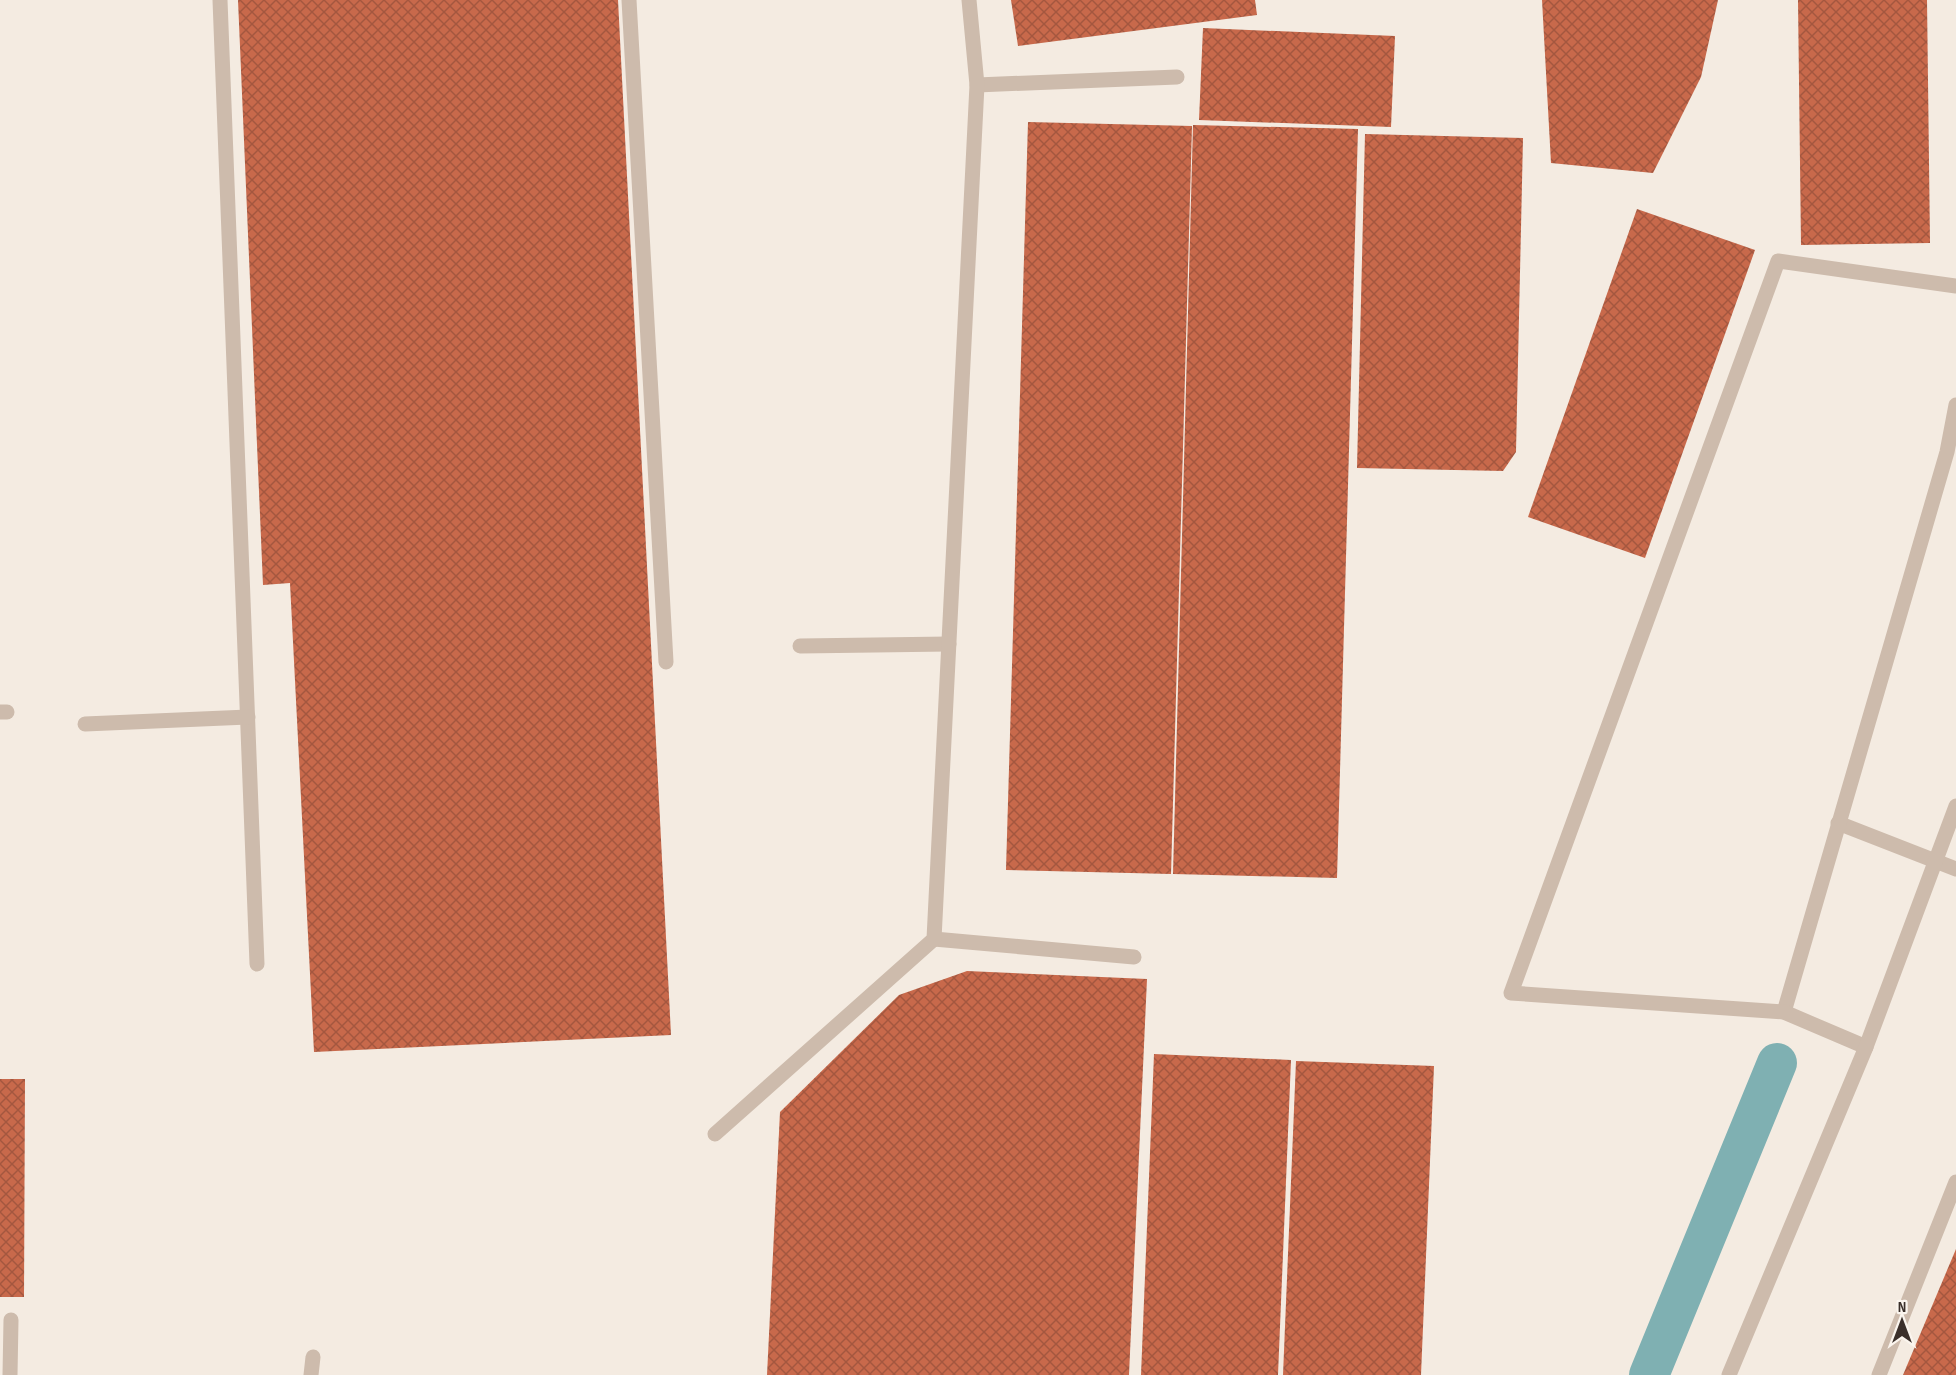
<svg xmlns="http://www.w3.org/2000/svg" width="1956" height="1375" viewBox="0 0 1956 1375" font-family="'Sofia Sans Condensed',sans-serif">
<defs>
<pattern id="building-cross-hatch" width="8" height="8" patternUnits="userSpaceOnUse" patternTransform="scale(1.5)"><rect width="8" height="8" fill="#c8694b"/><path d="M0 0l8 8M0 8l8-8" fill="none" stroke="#a4573f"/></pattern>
</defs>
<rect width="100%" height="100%" fill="#f4ebe1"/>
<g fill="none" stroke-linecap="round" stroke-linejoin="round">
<polyline stroke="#7fb0b2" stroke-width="40" points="1649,1375 1777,1063"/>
</g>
<g fill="url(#building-cross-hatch)">
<polygon points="238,0 618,0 671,1035 314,1052 290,583 263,585"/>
<polygon points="1011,0 1255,0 1257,15 1018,46"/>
<polygon points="1542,0 1718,0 1701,77 1653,173 1551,163"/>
<polygon points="1798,0 1927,0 1930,243 1801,245"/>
<polygon points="1203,28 1395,36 1391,127 1199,120"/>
<polygon points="1028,122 1192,126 1171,874 1006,870"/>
<polygon points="1193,125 1358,129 1337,878 1173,874"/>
<polygon points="1365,134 1523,138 1516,452 1503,471 1357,468"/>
<polygon points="1637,209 1755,250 1645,558 1528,517"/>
<polygon points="967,971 1147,979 1129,1375 767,1375 780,1112 899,995"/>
<polygon points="1154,1054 1291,1060 1278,1375 1141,1375"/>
<polygon points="1296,1061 1434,1066 1421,1375 1283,1375"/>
<polygon points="0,1079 25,1079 24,1297 0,1297"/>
<polygon points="1956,1249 1956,1375 1903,1375"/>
</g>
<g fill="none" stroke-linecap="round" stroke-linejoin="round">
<g stroke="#cdbbac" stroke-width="15">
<polyline points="220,0 257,964"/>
<polyline points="629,0 666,662"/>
<polyline points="977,85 1177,77"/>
<polyline points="800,646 949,644"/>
<polyline points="85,724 248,717"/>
<polyline points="934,939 1134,957"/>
<polyline points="715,1134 934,939 977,85 969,0"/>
<polyline points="10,1375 11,1320"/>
<polyline points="311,1375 313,1357"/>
<polyline points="1879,1375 1956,1182"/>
</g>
<g stroke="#cdbbac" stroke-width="15">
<polyline points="0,712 7,712"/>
<polyline points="1838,823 1956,869"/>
<polyline points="1784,1012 1947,452 1956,405"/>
<polyline points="1866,1047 1784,1012 1511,993 1778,261 1956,286"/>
</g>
<polyline stroke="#cdbbac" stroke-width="15" points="1729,1375 1866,1047 1956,806"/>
</g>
<g transform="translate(1902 1321)" stroke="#fbf5ee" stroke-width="4.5" paint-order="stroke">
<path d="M0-4.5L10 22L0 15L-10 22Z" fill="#3b302b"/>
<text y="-9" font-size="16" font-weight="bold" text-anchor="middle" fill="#3b302b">N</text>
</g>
</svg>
